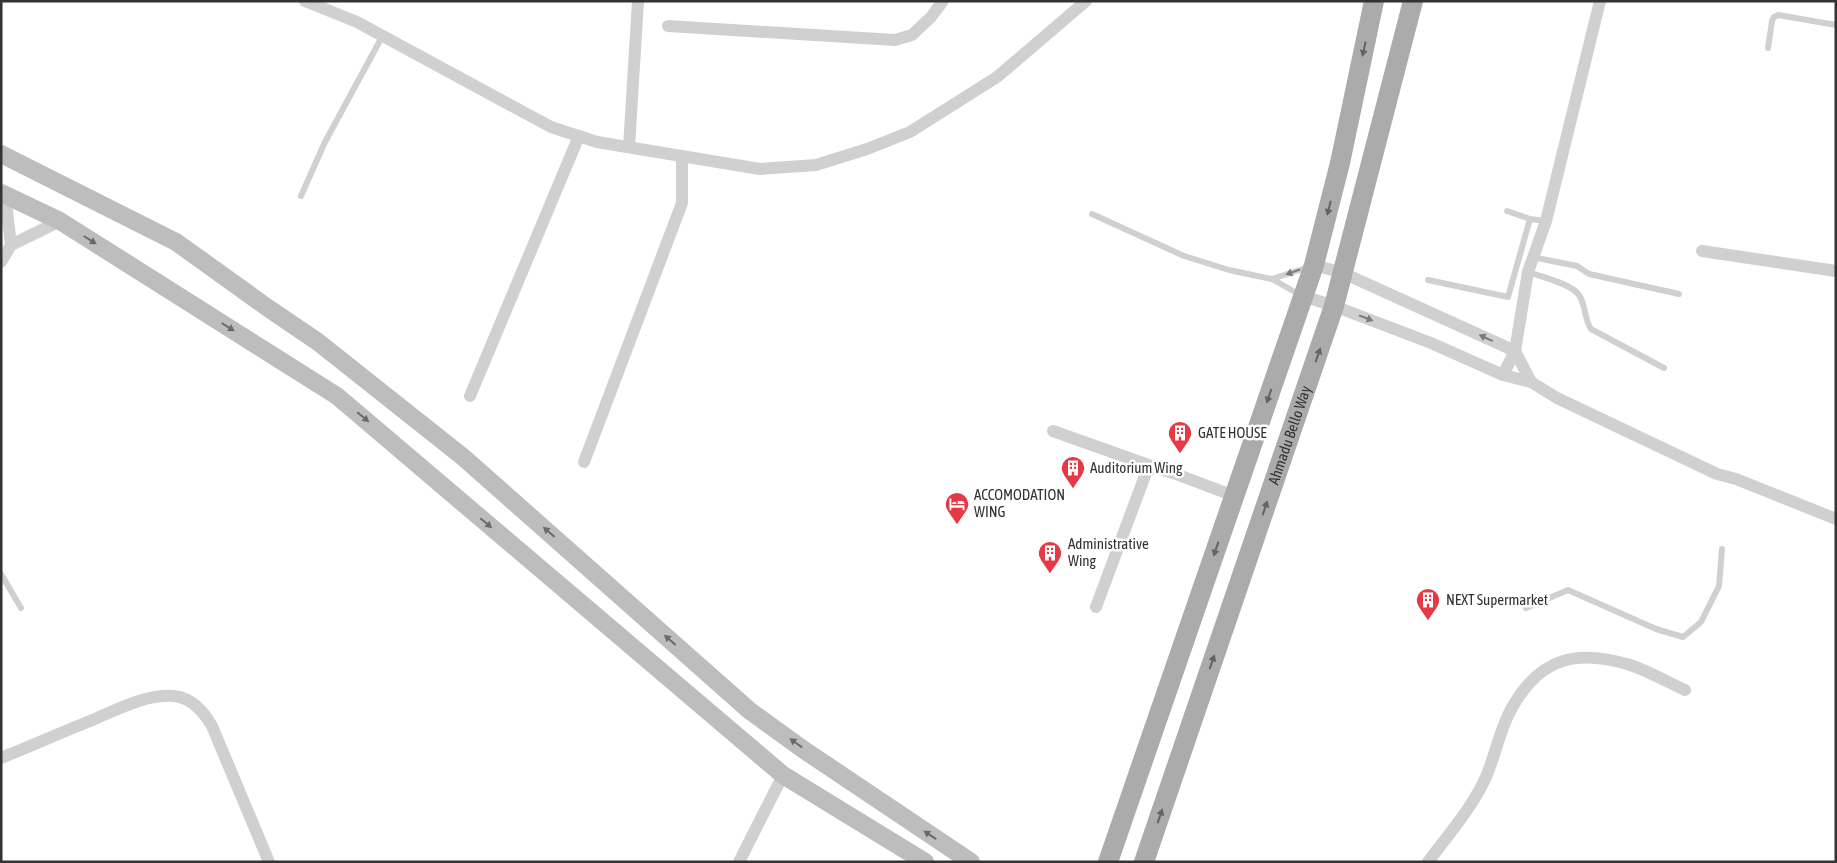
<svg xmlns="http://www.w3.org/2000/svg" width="1837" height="863" viewBox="0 0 1837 863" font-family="'Asap Condensed',sans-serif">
<rect width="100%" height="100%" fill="#fff"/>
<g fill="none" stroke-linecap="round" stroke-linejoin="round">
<g stroke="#d0d0d0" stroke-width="6">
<polyline points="1768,48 1772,21 1774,17 1778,15 1836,25"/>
<polyline points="301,196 325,142 383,35"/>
<polyline points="1507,211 1530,219"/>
<polyline points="1092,214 1184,256 1229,270 1272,279 1302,296"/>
<polyline points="1532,257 1577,266 1589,274 1679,294"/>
<path d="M1528 272C1540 276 1572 284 1579 295 1586 305 1584 319 1591 329L1664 368"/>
<polyline points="1272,279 1309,267"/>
<polyline points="1428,280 1508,297 1530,219 1546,221"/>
<polyline points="1,574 21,608"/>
<polyline points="1526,608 1568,590 1656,629 1683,637 1701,622 1719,586 1722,549"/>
</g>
<g stroke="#d0d0d0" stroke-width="12">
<polyline points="305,1 357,22 551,127 597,142 760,169 816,165 867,149 910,132 997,77 1086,1"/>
<polyline points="668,26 895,40 912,35 931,17 943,1"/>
<polyline points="629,147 638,1"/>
<polyline points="5,194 11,245"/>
<polyline points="1702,251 1836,271"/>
<polyline points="1,262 11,245 60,221"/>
<polyline points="1314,265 1343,273 1515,351 1531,382"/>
<polyline points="1303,296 1334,306 1431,343 1503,375 1531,382 1557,398 1717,474 1736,479 1836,519"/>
<polyline points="1503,375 1515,351 1528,272 1546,221 1600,1"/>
<polyline points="470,396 579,136"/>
<polyline points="1053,431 1154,467"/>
<polyline points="584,462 682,203 682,156"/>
<polyline points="1096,607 1146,473 1154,467 1176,474 1234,496"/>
<path d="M1 758C31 746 60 733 90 721 116 710 145 694 174 696 192 698 203 711 212 726L269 862"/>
<polyline points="739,862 783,775"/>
<path d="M1428 862C1448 835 1472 808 1486 777 1496 754 1500 727 1513 706 1541 657 1578 649 1630 665 1649 671 1667 682 1685 690"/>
</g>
<g stroke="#bdbdbd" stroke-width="18">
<polyline points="1,154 176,242 268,308 318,342 463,457 750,711 804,750 971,862"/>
<polyline points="1,193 60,221 337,396 783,775 925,862"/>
</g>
<g stroke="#ababab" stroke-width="20">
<polyline points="1108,862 1314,265 1340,163 1374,1"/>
<path id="s1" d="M1144 862 1334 306 1413 1"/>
</g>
</g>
<defs><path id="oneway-solid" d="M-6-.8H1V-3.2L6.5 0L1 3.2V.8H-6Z" transform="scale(1.25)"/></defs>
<g fill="#636363">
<use href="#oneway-solid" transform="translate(1364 49) rotate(102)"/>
<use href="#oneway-solid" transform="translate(1329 208) rotate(104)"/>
<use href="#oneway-solid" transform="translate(1318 355) rotate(-71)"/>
<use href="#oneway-solid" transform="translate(1269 396) rotate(109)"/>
<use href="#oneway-solid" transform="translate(1265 508) rotate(-71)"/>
<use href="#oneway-solid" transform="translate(1216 549) rotate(109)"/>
<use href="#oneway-solid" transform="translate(1212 662) rotate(-71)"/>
<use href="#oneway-solid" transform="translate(1160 816) rotate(-71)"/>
</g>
<g fill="#6a6a6a">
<use href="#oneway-solid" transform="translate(90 240) rotate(32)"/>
<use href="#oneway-solid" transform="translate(228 327) rotate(32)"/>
<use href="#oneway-solid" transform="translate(363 417) rotate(40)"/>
<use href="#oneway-solid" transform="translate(486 523) rotate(40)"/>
<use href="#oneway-solid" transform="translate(549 532) rotate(-139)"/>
<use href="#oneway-solid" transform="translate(670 640) rotate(-139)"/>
<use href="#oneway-solid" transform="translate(796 743) rotate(-144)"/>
<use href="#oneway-solid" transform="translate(930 835) rotate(-146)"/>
</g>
<g fill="#7a7a7a">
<use href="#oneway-solid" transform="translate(1293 272) rotate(161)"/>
<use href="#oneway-solid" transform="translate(1366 318) rotate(21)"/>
<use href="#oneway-solid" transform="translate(1486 338) rotate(-155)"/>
</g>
<defs>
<g id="building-pin" transform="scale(1.25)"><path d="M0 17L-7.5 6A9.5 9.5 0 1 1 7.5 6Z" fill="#e63946" stroke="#fff"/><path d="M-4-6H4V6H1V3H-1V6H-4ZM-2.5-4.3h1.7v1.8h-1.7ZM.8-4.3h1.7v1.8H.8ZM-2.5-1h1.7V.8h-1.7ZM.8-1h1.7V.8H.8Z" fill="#fff"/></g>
<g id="hotel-pin" transform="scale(1.25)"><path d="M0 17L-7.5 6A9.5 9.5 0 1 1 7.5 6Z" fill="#e63946" stroke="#fff"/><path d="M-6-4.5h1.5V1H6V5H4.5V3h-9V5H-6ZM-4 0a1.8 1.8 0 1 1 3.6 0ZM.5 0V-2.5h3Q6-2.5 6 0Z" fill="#fff"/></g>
</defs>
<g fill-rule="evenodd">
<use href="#building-pin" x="1180" y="433"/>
<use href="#building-pin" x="1073" y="468"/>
<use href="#hotel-pin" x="957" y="504"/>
<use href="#building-pin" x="1050" y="553"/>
<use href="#building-pin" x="1428" y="600"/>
</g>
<g text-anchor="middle" stroke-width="5" stroke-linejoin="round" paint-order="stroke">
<g font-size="15" fill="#333" stroke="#fff" text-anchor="start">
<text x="1198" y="438">GATE HOUSE</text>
<text x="1090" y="473">Auditorium Wing</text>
<text x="974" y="500">ACCOMODATION<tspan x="974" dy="17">WING</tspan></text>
<text x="1068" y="549">Administrative<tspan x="1068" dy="17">Wing</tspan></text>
<text x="1446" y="605">NEXT Supermarket</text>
</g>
<g font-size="15" fill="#333" stroke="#fff">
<text dy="5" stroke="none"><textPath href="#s1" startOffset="451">Ahmadu Bello Way</textPath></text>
</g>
</g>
<rect width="1837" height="863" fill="none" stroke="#333333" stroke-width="5"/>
</svg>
